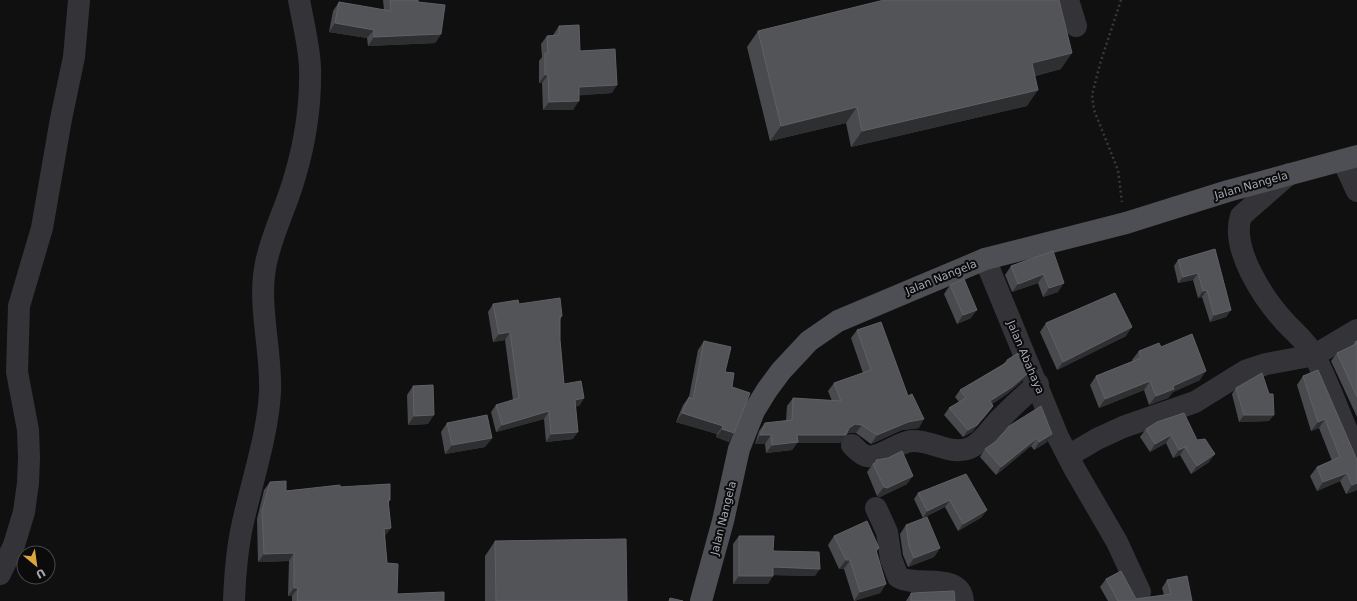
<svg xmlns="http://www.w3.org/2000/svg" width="1357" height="601" viewBox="0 0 1357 601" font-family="'DejaVu Sans',sans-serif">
<rect width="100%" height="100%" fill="#101011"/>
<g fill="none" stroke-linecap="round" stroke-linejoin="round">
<polyline stroke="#38393d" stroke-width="2.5" stroke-dasharray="2 3" stroke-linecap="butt" points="1121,0 1100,64 1092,95 1094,110 1118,170 1122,202"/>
<g stroke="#343438" stroke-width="22">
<polyline points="1068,0 1076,26"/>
<polyline points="1343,161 1357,191"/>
<path d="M1289 174 1241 216C1230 249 1264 299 1285 322 1295 333 1308 343 1315 357 1331 387 1341 421 1357 452"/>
<polyline points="985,259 1058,437 1074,468 1117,542 1140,592"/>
<path d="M852 445C856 449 861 455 867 456 879 459 898 442 912 441 933 440 952 457 972 447 984 441 992 426 1002 417 1014 405 1025 394 1038 384"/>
<polyline points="1068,456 1097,439 1123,427 1195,402 1245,371 1266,364 1315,355 1357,330"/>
<path d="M876 508 887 532 891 559 898 577C917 588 960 571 963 601"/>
<polyline points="0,574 14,545 24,512 28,483 29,458 28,430 17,372 19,306 42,228 61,119 74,57 79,0"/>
<path d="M234 601C235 574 237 548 243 522 252 482 268 433 270 392 272 351 257 304 266 263 272 233 287 206 295 176 305 142 311 103 310 67 309 45 303 22 299 0"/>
</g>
<polyline stroke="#4e4f54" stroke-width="22" points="701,601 723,521 739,449 754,411 767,390 781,371 809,341 838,321 985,259 1126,223 1228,191 1357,156"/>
</g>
<g fill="#494a4d">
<polygon points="383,0 418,0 418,2 441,34 435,43 368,46 367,38 329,32 333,11 339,2 384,10"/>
<polygon points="559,26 580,51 612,93 579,95 573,110 543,110 542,83 539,83 539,61 542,57 541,44 547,36 553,35"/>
<polygon points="758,31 1061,69 1035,76 1027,106 851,147 846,123 770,141 747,47"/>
<polygon points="1215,249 1231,310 1226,317 1210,322 1202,297 1198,298 1193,280 1178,283 1174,266 1178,260"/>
<polygon points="1053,251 1058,292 1043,297 1038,283 1012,292 1005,275 1011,266"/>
<polygon points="950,285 971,318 957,324 944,294"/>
<polygon points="493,304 519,304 562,316 560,320 560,340 564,384 584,398 579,406 576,406 573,439 546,442 544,419 496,432 491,412 496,405 513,400 505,340 493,342 488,312"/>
<polygon points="1046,323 1126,336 1057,370 1040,332"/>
<polygon points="857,330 919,428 902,430 871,444 856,433 849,433 846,435 840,443 797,443 792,450 766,453 765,444 755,444 759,431 765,423 786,421 787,406 793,398 832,401 828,391 834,383 863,373 851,338"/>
<polygon points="704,341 725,372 732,387 729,442 716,437 717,434 676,422 683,405 689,397 698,350"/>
<polygon points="1357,341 1357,417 1331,361 1337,353 1352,346 1355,342"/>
<polygon points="1161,347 1200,380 1173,392 1168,398 1149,405 1144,390 1099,408 1090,385 1096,376 1133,361 1132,360 1139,351"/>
<polygon points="1007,360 1027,374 1022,381 1007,394 992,404 993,406 988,413 972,432 963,437 944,415 949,408 959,402 955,397 960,390 1003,364"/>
<polygon points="1318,370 1357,490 1346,494 1340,481 1317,491 1310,476 1317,467 1332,461 1319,428 1311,431 1297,385 1303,376"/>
<polygon points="413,386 428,424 408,425 407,395"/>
<polygon points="1236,388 1269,421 1239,422 1232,394"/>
<polygon points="447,423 492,438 485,447 445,454 441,432"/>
<polygon points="1009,426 1047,442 1034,450 1031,446 996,475 980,457 985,449 995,442"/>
<polygon points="1146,429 1197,440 1209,462 1191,474 1180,455 1173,458 1166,443 1150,452 1140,437"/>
<polygon points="876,460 907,484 880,497 877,496 867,472"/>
<polygon points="966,474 982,517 958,531 945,507 923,518 914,499 918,493"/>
<polygon points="270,482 286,491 340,487 390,500 388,504 385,536 387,563 397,594 444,601 292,601 292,596 288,596 289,561 258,562 257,519 264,490"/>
<polygon points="906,525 940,548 934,557 908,567 903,555 900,534"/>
<polygon points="739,536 773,551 815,576 773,575 768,584 733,584 733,544"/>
<polygon points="834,536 879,548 876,552 886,584 880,593 854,601 844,569 839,569 828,545"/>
<polygon points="495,541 627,601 485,601 485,556"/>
<polygon points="1106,579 1136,599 1164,595 1162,588 1167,580 1192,601 1108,601 1100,587"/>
<polygon points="911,593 955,601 906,601"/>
</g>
<g fill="#2e2f31">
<polygon points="335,23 374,30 367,38 329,32"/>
<polygon points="441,34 435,43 368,46 374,37"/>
<polygon points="1072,53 1061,69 1021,79 1032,63"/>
<polygon points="545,75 548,75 542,83 539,83"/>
<polygon points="617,85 612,93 573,96 579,87"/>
<polygon points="1038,90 1027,106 851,147 862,131"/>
<polygon points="579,101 573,110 543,110 549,102"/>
<polygon points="857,107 846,123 770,141 781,126"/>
<polygon points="1198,273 1193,280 1178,283 1183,277"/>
<polygon points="1044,274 1038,283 1012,292 1018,284"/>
<polygon points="1064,283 1058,292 1043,297 1049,288"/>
<polygon points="1207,290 1202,297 1198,298 1203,291"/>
<polygon points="977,310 971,318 957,324 963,315"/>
<polygon points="1231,310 1226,317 1210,322 1214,315"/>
<polygon points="1132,327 1126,336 1057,370 1063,362"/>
<polygon points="510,332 505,340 493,342 499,334"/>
<polygon points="1206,371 1200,380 1173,392 1168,398 1149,405 1156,396 1173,386"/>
<polygon points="1027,374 1022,381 1007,394 985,408 990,401"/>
<polygon points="1150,381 1144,390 1099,408 1105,399"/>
<polygon points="584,398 579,406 570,407 575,400"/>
<polygon points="993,406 988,413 972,432 963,437 968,430"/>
<polygon points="549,411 544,419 496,432 502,425"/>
<polygon points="682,413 723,426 717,434 676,422"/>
<polygon points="434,415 428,424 408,425 414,416"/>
<polygon points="1244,415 1274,415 1269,421 1239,422"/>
<polygon points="924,419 919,428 902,430 871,444 877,435 908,422"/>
<polygon points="1325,419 1319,428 1311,431 1318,422"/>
<polygon points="855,424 862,425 856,433 849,433 846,435 840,443 797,443 792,450 766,453 772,445 797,435 849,428"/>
<polygon points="722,429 734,433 729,442 716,437"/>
<polygon points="578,432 573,439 546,442 551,434"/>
<polygon points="1052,434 1047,442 1034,450 1039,442"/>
<polygon points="760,435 771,435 765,444 755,444"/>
<polygon points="1171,435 1166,443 1150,452 1155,444"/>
<polygon points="492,438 485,447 445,454 452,445"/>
<polygon points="1037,438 1031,446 996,475 1001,467"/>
<polygon points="1185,447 1180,455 1173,458 1179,450"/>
<polygon points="1215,454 1209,462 1191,474 1197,466"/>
<polygon points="1347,473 1340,481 1317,491 1323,482"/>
<polygon points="913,476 907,484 880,497 877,496 884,487"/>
<polygon points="1357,483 1357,490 1346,494 1352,485"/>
<polygon points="950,500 945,507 923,518 927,511"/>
<polygon points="987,510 982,517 958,531 963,524"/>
<polygon points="391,528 385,536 378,537 384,529"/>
<polygon points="940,548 934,557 908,567 914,558"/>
<polygon points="294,553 289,561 258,562 264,554"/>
<polygon points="846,560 850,560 844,569 839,569"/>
<polygon points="773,567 820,569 815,576 768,575"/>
<polygon points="739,576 773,576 768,584 733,584"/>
<polygon points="886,584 880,593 854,601 860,592"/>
<polygon points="294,588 298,588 292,596 288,596"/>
</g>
<g fill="#525458" stroke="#5f6166">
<polygon points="390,0 418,0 418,2 445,5 441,34 374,37 374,30 335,23 339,2 391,11"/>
<polygon points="884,0 1059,0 1072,53 1032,63 1038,90 862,131 857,107 781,126 758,31"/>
<polygon points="579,25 580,51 615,49 617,85 579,87 579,101 549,102 548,75 545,75 545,53 548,53 547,36 559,35 559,26"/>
<polygon points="1215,249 1231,310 1214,315 1207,290 1203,291 1198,273 1183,277 1178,260"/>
<polygon points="1053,251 1064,283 1049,288 1044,274 1018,284 1011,266"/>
<polygon points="964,279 977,310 963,315 950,285"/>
<polygon points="1115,293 1132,327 1063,362 1046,323"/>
<polygon points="560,298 562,316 560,316 560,340 564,384 581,381 584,398 575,400 578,432 551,434 549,411 502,425 496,405 519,398 510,332 499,334 493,304 518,300 519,304"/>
<polygon points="881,322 908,396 912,394 924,419 908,422 877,435 862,425 855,424 849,428 846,435 797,435 798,442 772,445 771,435 760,435 765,423 792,420 793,398 841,401 834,383 871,370 857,330"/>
<polygon points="1192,334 1206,371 1173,386 1174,389 1156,396 1150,381 1105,399 1096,376 1141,358 1139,351 1159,343 1161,347"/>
<polygon points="704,341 731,347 725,372 734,373 732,387 750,393 734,433 722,429 723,426 682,413 689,397 693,399"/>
<polygon points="1357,341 1357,397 1337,353 1356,344 1355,342"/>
<polygon points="1018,353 1027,374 1012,387 990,401 993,406 977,425 968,430 949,408 966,398 960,390 1008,362 1007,360"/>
<polygon points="1318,370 1357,460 1357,483 1352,485 1347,473 1323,482 1317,467 1340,457 1325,419 1318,422 1303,376"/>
<polygon points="1262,373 1269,394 1273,394 1274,415 1244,415 1236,388"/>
<polygon points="433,385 434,415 414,416 413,386"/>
<polygon points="1041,406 1052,434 1039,442 1037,438 1001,467 985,449 995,442 1009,426"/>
<polygon points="1184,413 1197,440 1205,439 1215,454 1197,466 1185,447 1187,446 1179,450 1171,435 1155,444 1146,429 1157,422"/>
<polygon points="487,415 492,438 452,445 447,423"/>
<polygon points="902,451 913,476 887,488 884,487 873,464 877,462 876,460 888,458"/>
<polygon points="966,474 987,510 963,524 950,500 927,511 918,493"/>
<polygon points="286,481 286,491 340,485 340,487 390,484 390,500 388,500 391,528 384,529 387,563 398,564 397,594 444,592 444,601 297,601 298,588 294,588 294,553 264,554 262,511 270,482"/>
<polygon points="927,517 940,548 914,558 909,546 906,525"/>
<polygon points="867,521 879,548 876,550 886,584 860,592 850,560 846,560 834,536"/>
<polygon points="739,536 774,536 773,551 819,552 820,569 773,567 773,576 739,576"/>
<polygon points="626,539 627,601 496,601 495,541"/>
<polygon points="1121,571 1136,599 1171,594 1167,580 1187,576 1192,601 1118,601 1106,579"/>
<polygon points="954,591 955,601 911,601 911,593"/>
<polygon points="670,598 683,601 669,601"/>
</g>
<g text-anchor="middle" stroke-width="4" stroke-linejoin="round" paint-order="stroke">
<g font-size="11" fill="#a3a7b0" stroke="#0b0b0c">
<text transform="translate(1251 185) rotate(-16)" y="4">Jalan Nangela</text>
<text transform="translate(941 277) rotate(-22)" y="4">Jalan Nangela</text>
<text transform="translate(1026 357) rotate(67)" y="4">Jalan Abahaya</text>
<text transform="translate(723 518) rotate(-76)" y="4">Jalan Nangela</text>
</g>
</g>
<g transform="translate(36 565) rotate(151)"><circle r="19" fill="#0b0b0c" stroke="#48494e"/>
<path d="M0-3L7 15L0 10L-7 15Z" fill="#dca63d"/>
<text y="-6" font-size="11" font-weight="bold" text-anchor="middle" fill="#a3a7b0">U</text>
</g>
</svg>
